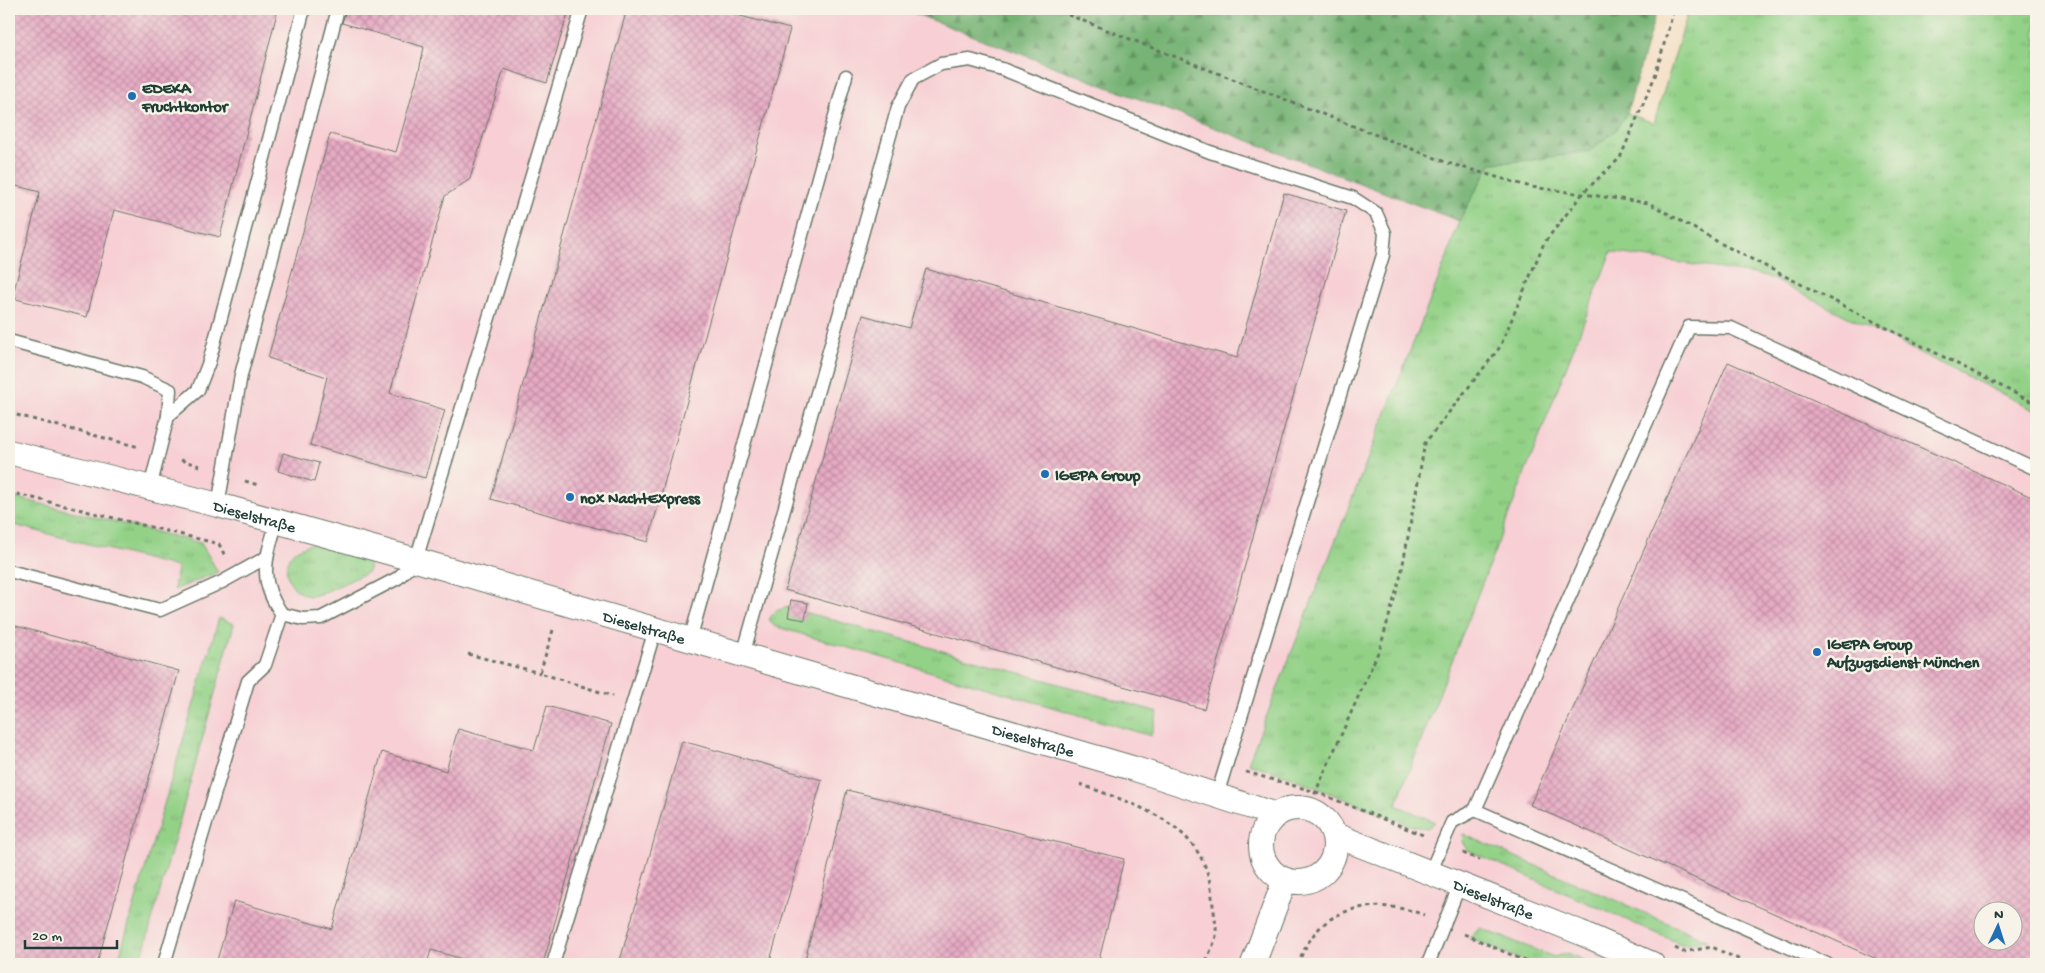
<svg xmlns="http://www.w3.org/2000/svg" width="2045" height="973" viewBox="0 0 2045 973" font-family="'Gochi Hand',sans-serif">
<defs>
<pattern id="grass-tufts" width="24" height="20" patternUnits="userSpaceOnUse" patternTransform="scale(1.25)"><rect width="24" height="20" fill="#93d187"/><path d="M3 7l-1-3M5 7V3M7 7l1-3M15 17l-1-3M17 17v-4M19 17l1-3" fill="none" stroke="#7eb475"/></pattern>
<pattern id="forest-firs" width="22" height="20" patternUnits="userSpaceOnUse" patternTransform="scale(1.25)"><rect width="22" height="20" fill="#76b374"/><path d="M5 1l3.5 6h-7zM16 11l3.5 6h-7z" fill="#609360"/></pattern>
<pattern id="building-cross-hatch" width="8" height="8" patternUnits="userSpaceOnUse" patternTransform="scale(1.25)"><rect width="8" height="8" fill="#e8abc4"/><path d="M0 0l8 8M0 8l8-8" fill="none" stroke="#bb8ca0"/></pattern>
</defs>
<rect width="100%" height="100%" fill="#f7f3e8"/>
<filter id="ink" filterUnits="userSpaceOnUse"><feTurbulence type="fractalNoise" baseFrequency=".02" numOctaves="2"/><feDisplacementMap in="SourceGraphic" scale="10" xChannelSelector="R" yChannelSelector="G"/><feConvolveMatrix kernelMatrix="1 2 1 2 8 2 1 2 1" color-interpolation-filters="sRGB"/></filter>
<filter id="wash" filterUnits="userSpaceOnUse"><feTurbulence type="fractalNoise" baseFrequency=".0096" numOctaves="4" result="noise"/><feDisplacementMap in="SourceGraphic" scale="20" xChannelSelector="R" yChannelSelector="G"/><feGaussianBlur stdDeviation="1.12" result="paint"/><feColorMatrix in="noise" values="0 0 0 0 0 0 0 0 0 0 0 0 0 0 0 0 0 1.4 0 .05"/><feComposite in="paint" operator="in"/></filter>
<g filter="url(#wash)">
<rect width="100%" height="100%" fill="#f4dfc5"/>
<path fill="#f7cfd4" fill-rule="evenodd" d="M9 9H903L1459 221 1447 257 1248 763 1285 775 1412 826 1428 828 1435 822 1396 806 1611 252 1766 276 2036 411V964H9ZM1982 910H2012V940H1982Z"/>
<g fill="url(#grass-tufts)" stroke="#59875e">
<polygon points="1689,9 2036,9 2036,411 1766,276 1611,252 1396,805 1435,822 1428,828 1412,826 1285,775 1248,763 1447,257 1459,221 1491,163 1533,160 1615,131 1627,113 1654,123"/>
<polygon points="9,496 201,543 218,572 174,590 177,567 10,524 9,528"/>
<path d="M310 544 363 559 370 565 368 572C357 577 318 597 310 596 291 594 278 568 293 552 297 549 305 546 310 544Z"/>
<polygon points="787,607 1158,712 1151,736 774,626 769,619 776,611"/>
<polygon points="219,618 234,624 140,964 117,964"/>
<polygon points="1463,834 1707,940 1683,945 1467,850 1462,842"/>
<polygon points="1480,928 1554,957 1568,953 1593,964 1531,964 1469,938"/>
</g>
<polygon fill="url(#forest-firs)" stroke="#4a7854" points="903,9 1657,9 1627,113 1615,131 1589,151 1533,160 1491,163 1459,221"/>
<g id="blocks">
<g fill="url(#building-cross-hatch)" fill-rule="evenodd">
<polygon points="9,9 278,9 220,237 114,210 87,317 12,298 40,192 9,184"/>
<polygon points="346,9 569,9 547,83 504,69 470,179 445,196 390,393 445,410 425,478 310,445 327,377 268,358 330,134 396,152 419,71 424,47 342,23"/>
<polygon points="627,9 714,9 790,29 648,542 491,499"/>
<polygon points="1284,193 1346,211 1204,709 785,590 863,315 909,328 926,269 1237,358"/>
<path d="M1728 362 2036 499V964H1888L1530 805ZM1982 910H2012V940H1982Z"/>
<polygon points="283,453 319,463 314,482 278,471"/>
<polygon points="791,600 808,603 805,620 788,617"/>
<polygon points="9,624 179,671 97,964 9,963"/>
<polygon points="547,706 611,724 543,964 480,964 431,950 427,964 216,964 234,901 332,929 382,752 446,771 458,729 534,750"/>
<polygon points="682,741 822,780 769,964 619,964"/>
<polygon points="847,790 1124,859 1098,964 804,964"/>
</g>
</g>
</g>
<g filter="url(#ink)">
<use href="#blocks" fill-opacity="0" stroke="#6a7667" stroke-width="1"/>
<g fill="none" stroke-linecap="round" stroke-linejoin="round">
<g stroke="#6a7667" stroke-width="15">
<g id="service">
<polyline points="9,341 142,377 170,390 168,416 150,488"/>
<polyline points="168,416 198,390 209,362 304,9"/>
<polyline points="218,505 241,375 338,9"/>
<path d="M277 521C266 558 257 580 282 614L303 619 321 618 398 578 416 560 582 9"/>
<polyline points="9,571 160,610 222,582 267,557"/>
<polyline points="690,640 846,76"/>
<polyline points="743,655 898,107 913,79 941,64 970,60 1002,69 1210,152 1353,198 1376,213 1385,233 1383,255 1217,795"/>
<polyline points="1475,810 1827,964"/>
<polyline points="1430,873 1452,822 1475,810 1689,327 1731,328 2036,469"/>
<polyline points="164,964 248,681 265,665 282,614"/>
<polyline points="553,964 655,630"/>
<polyline points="1428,964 1460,884"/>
</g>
</g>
<g stroke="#6a7667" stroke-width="26">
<g id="minor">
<path id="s1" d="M9 452 218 505 416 560 1132 768 1276 815"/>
<circle cx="1298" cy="845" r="37"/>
<path id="s2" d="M1335 835 1579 932 1652 964"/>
<polyline points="1253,964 1285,880"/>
</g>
</g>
<g stroke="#6a7667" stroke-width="3" stroke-dasharray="4 4" stroke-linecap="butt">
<polyline points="1053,9 1448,163 1531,187 1649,203 1718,242 2036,404"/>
<polyline points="9,413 139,447"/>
<polyline points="181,460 203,467"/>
<polyline points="245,481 258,485"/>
<polyline points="9,492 219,544 225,556"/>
<polyline points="553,630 540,673 613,696"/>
<polyline points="468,654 540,673"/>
<polyline points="1246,772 1316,792 1423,835"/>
<path d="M1080 784C1140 807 1206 823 1212 897 1213 909 1217 924 1216 936 1214 945 1208 955 1205 964"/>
<polyline points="1308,809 1380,648 1401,575 1425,443 1500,347 1544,243 1583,193 1620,158 1655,76 1674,9"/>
<polyline points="1463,853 1480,860"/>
<polyline points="1464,934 1532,964"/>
<polyline points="1675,948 1683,952 1712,947 1749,964"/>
<path d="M1297 964C1302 955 1306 945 1312 937 1337 901 1388 901 1424 915"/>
</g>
<use href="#service" stroke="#fff" stroke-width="12"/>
<use href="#minor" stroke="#fff" stroke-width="24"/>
</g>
</g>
<g fill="#1f6fb2" stroke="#f7f3e8" stroke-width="2">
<circle cx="132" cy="96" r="5"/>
<circle cx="1045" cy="474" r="5"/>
<circle cx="570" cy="497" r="5"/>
<circle cx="1817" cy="652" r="5"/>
</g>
<g text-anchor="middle" stroke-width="5" stroke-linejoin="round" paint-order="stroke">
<g font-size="16" font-weight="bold" fill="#1f3d34" stroke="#f7f3e8" text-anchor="start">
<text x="142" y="93">EDEKA<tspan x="142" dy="18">Fruchtkontor</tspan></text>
<text x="1055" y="480">IGEPA Group</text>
<text x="580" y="503">nox NachtExpress</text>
<text x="1827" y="649">IGEPA Group<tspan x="1827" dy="18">Aufzugsdienst München</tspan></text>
</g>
<g font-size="16" fill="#1f3d34" stroke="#f7f3e8">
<text dy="6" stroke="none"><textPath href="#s1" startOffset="254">Dieselstraße</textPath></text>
<text dy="6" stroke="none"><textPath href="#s1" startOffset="659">Dieselstraße</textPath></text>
<text dy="6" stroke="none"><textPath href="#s1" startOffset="1064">Dieselstraße</textPath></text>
<text dy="6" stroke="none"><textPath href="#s2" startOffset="171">Dieselstraße</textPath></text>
</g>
</g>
<rect width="2045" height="973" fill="none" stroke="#f7f3e8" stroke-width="30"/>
<g transform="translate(1998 926) rotate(4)"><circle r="24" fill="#f7f3e8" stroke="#a1aaa0"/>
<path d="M0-4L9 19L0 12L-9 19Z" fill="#1f6fb2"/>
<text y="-8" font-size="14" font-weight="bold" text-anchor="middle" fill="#1f3d34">N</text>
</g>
<path d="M25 940v8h92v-8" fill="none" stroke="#1f3d34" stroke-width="2.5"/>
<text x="32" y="940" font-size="15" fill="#1f3d34" stroke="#f7f3e8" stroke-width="4" paint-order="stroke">20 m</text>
</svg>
